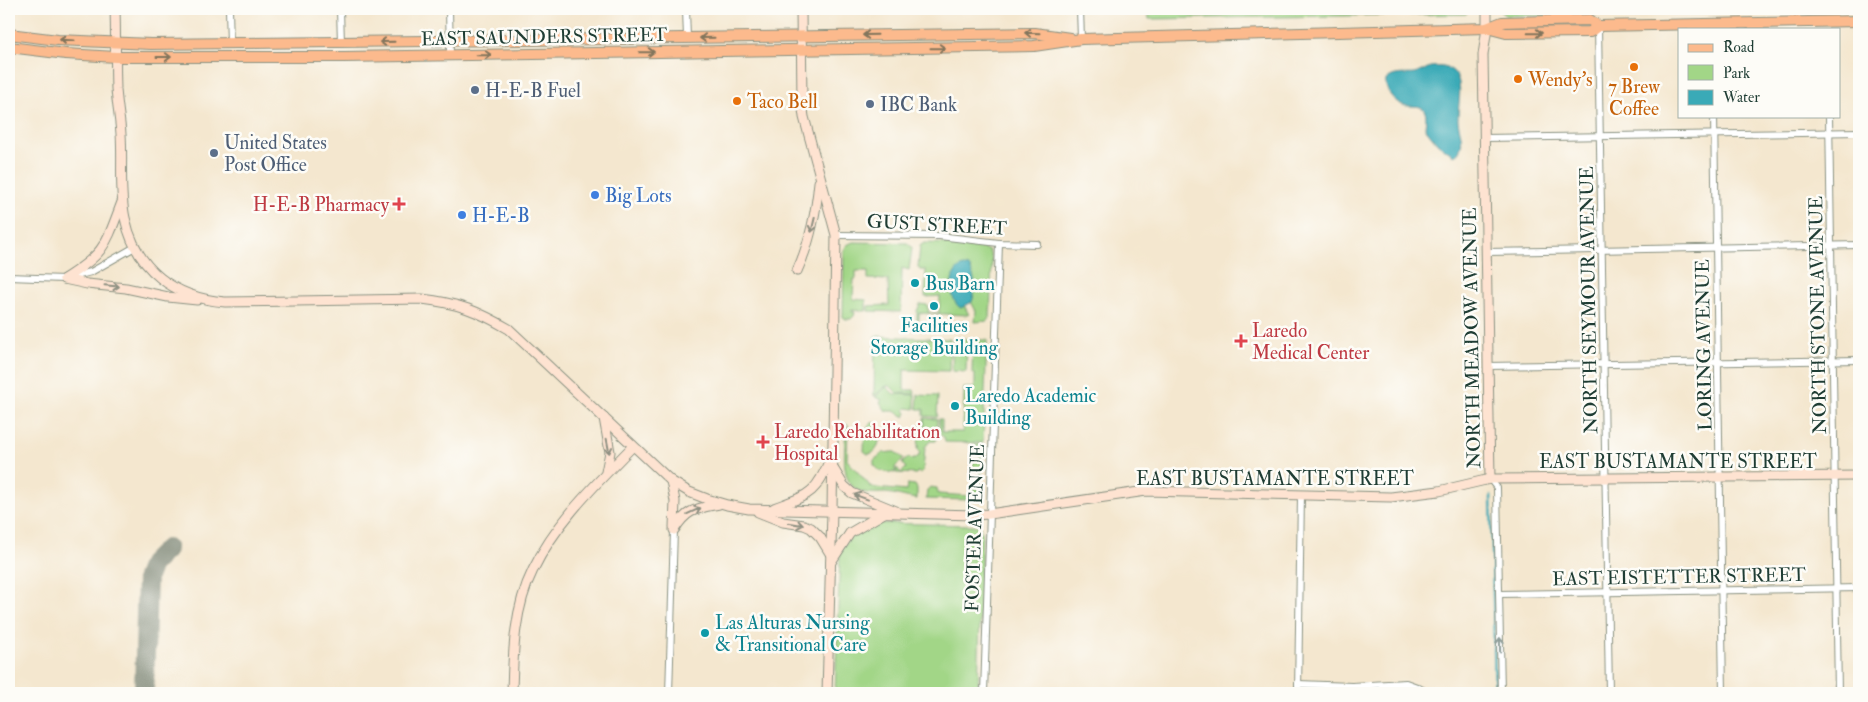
<svg xmlns="http://www.w3.org/2000/svg" width="1868" height="702" viewBox="0 0 1868 702" font-family="'IM FELL Double Pica',serif">
<rect width="100%" height="100%" fill="#fdfcf7"/>
<filter id="ink" filterUnits="userSpaceOnUse"><feTurbulence type="fractalNoise" baseFrequency=".02" numOctaves="2"/><feDisplacementMap in="SourceGraphic" scale="10" xChannelSelector="R" yChannelSelector="G"/><feConvolveMatrix kernelMatrix="1 2 1 2 8 2 1 2 1" color-interpolation-filters="sRGB"/></filter>
<filter id="wash" filterUnits="userSpaceOnUse"><feTurbulence type="fractalNoise" baseFrequency=".0096" numOctaves="4" result="noise"/><feDisplacementMap in="SourceGraphic" scale="20" xChannelSelector="R" yChannelSelector="G"/><feGaussianBlur stdDeviation="1.12" result="paint"/><feColorMatrix in="noise" values="0 0 0 0 0 0 0 0 0 0 0 0 0 0 0 0 0 1.4 0 .05"/><feComposite in="paint" operator="in"/></filter>
<g filter="url(#wash)">
<rect width="100%" height="100%" fill="#f4e7cf"/>
<g fill="#a2d687" stroke="#608a5e">
<polygon points="1148,9 1470,9 1466,14 1149,19"/>
<polygon points="1497,9 1859,9 1506,16"/>
<polygon points="853,242 907,243 910,245 912,248 909,270 902,268 901,312 868,311 868,306 889,305 888,280 868,279 868,271 856,271 856,279 854,279 853,299 866,300 866,311 852,310 852,312 855,312 854,316 851,319 846,319 843,317 844,250 847,245"/>
<path d="M924 243C944 244 972 241 989 251L992 259 990 317 987 321 975 322 976 311 970 300 964 305 969 315 919 313V319L917 321V311L920 304 927 305 929 313H939L940 296 925 297 926 270H920L918 267 920 246Z"/>
<polygon points="875,336 950,339 949,371 904,370 904,390 914,390 915,394 897,393 890,386 886,386 874,396"/>
<polygon points="953,339 967,339 966,372 952,371"/>
<polygon points="973,340 987,340 983,443 945,442 944,437 939,434 939,419 942,419 942,432 963,432 964,388 975,388 975,374 972,373"/>
<polygon points="886,387 894,394 915,395 915,409 906,408 905,410 907,413 905,417 894,411 886,411 880,402 882,400 875,397"/>
<polygon points="918,395 938,396 937,417 924,416 924,409 917,409"/>
<polygon points="924,418 937,419 936,441 930,441 925,447 923,470 921,473 917,472 916,474 896,473 897,468 901,473 906,468 902,463 909,457 912,460 918,457 920,452 917,448 919,446 917,443 919,441 914,435 917,426 921,426 923,429 925,426"/>
<path d="M873 422 876 427 874 430 880 436C879 443 877 454 868 454L864 451C865 438 862 431 873 422Z"/>
<path d="M846 425H848L847 460 870 486 876 488 906 491 907 484 915 485 917 488V499C907 498 897 494 886 493 879 493 870 494 862 492 837 485 846 445 846 425Z"/>
<polygon points="974,445 983,445 981,494 980,494 979,497 975,500 926,499 927,490 930,487 937,488 938,494 971,496 972,489 979,489 980,470 973,469 973,461 980,461 980,452 974,451"/>
<polygon points="892,452 895,452 904,459 895,467 895,473 880,471 874,465 874,460 883,453"/>
<path d="M876 523 974 525 980 527 982 535 978 693H835L840 553C847 538 859 526 876 523Z"/>
</g>
<g fill="#3aaab7" stroke="#2c7476">
<path d="M1430 67C1470 62 1458 96 1458 120 1459 129 1465 143 1459 151 1457 154 1456 154 1453 155L1437 143 1425 128C1425 123 1427 117 1425 112 1422 103 1410 108 1403 105 1394 102 1384 90 1386 80 1395 72 1404 75 1414 74 1419 73 1425 69 1430 67Z"/>
<path d="M964 266 969 267C976 277 976 291 972 302L961 308C948 302 948 268 964 266Z"/>
</g>
<g fill="none" stroke-linecap="round" stroke-linejoin="round">
<polyline stroke="#3aaab7" stroke-width="2.5" points="1491,495 1495,693"/>
<polyline stroke="#8a9282" stroke-width="20" points="144,693 147,577 152,564 167,549"/>
</g>
</g>
<g filter="url(#ink)">
<g fill="none" stroke-linecap="round" stroke-linejoin="round">
<g stroke="#8a9282" stroke-width="8">
<g id="street">
<polyline points="229,9 230,44"/>
<polyline points="340,9 341,43"/>
<polyline points="449,9 450,55"/>
<polyline points="686,9 687,38"/>
<polyline points="1080,9 1081,39"/>
<polyline points="1598,26 1609,693"/>
<polyline points="1714,116 1723,693"/>
<polyline points="1829,116 1838,693"/>
<polyline points="1485,138 1859,132"/>
<polyline points="836,235 939,236 999,243 1037,244"/>
<polyline points="1487,252 1859,245"/>
<polyline points="9,277 64,279 91,272 135,247"/>
<polyline points="1488,366 1859,360"/>
<polyline points="1490,479 1497,488 1501,693"/>
<polyline points="1500,594 1859,588"/>
<polyline points="1298,684 1352,686 1406,683 1417,687 1428,693"/>
<polyline points="669,693 674,530"/>
<polyline points="984,693 999,243"/>
<polyline points="1298,693 1301,494"/>
</g>
</g>
<g stroke="#8a9282" stroke-width="11">
<g id="secondary">
<path d="M115 9C116 35 115 62 116 89 117 104 120 119 121 134 123 162 119 191 125 218 136 270 175 298 225 302L422 299C458 303 478 311 509 329L671 481 689 492 707 499 727 505 749 509 974 515 989 514 1146 491 1391 497 1439 491 1490 479 1859 476"/>
<polyline points="801,9 802,102 804,117 836,235 832,511 827,693"/>
<polyline points="1487,9 1487,28 1483,55 1490,479"/>
<path d="M797 271C810 243 816 213 819 182"/>
<polyline points="64,279 87,284 126,288 168,297 197,300"/>
<path d="M64 279C105 253 105 247 122 202"/>
<polyline points="604,418 610,452 606,472"/>
<polyline points="833,468 844,486 852,493 896,511"/>
<polyline points="671,481 675,501 674,527"/>
<path d="M774 508C808 495 816 495 830 459"/>
<polyline points="758,512 783,522 804,525 811,528 820,537 831,555"/>
<path d="M674 530C687 509 695 509 719 504"/>
<polyline points="831,562 850,533 884,513"/>
<path d="M512 693C513 652 514 608 533 570 556 522 596 484 633 446"/>
</g>
</g>
<g stroke="#8a9282" stroke-width="12">
<g id="primary">
<polyline points="1487,28 1506,33 1590,32 1598,26"/>
<polyline points="9,34 58,40 151,44 615,39 1035,33 1070,38"/>
<polyline points="9,47 66,54 116,57 344,57 1034,46 1081,39 1487,28 1502,22 1590,20 1598,26 1859,21"/>
</g>
</g>
<use href="#street" stroke="#fff" stroke-width="6"/>
<use href="#secondary" stroke="#fee3d1" stroke-width="9"/>
<use href="#primary" stroke="#fcba8d" stroke-width="10"/>
</g>
<defs><path id="oneway-shaft" d="M-6 0H5M1.5-3L5.5 0L1.5 3" fill="none" stroke-width="1.6" stroke-linecap="round" stroke-linejoin="round" transform="scale(1.25)"/></defs>
<g stroke="#82755c">
<use href="#oneway-shaft" transform="translate(1032 33) rotate(-178)"/>
<use href="#oneway-shaft" transform="translate(1535 33) rotate(-1)"/>
<use href="#oneway-shaft" transform="translate(870 35) rotate(179)"/>
<use href="#oneway-shaft" transform="translate(707 38) rotate(179)"/>
<use href="#oneway-shaft" transform="translate(67 40) rotate(-177)"/>
<use href="#oneway-shaft" transform="translate(387 42) rotate(179)"/>
<use href="#oneway-shaft" transform="translate(938 48) rotate(-1)"/>
<use href="#oneway-shaft" transform="translate(647 52) rotate(-1)"/>
<use href="#oneway-shaft" transform="translate(484 55) rotate(-1)"/>
<use href="#oneway-shaft" transform="translate(164 57)"/>
</g>
<g stroke="#8e9082">
<use href="#oneway-shaft" transform="translate(813 225) rotate(103)"/>
<use href="#oneway-shaft" transform="translate(112 286) rotate(5)"/>
<use href="#oneway-shaft" transform="translate(608 446) rotate(79)"/>
<use href="#oneway-shaft" transform="translate(861 497) rotate(-160)"/>
<use href="#oneway-shaft" transform="translate(694 511) rotate(-24)"/>
<use href="#oneway-shaft" transform="translate(796 524) rotate(10)"/>
</g>
<use stroke="#8f9e9a" href="#oneway-shaft" transform="translate(1500 645) rotate(-91)"/>
</g>
<g fill="#e8710a" stroke="#fdfcf7" stroke-width="2">
<circle cx="1634" cy="67" r="5"/>
<circle cx="1518" cy="79" r="5"/>
<circle cx="737" cy="101" r="5"/>
</g>
<g fill="#5c6f8a" stroke="#fdfcf7" stroke-width="2">
<circle cx="475" cy="90" r="5"/>
<circle cx="870" cy="104" r="5"/>
<circle cx="214" cy="153" r="5"/>
</g>
<g fill="#3f7fe0" stroke="#fdfcf7" stroke-width="2">
<circle cx="595" cy="195" r="5"/>
<circle cx="462" cy="215" r="5"/>
</g>
<g fill="#e0444e" stroke="#fdfcf7" stroke-width="2">
<path d="M396.5 196.5h5v5h5v5h-5v5h-5v-5h-5v-5h5z"/>
<path d="M1238.5 333.5h5v5h5v5h-5v5h-5v-5h-5v-5h5z"/>
<path d="M760.5 434.5h5v5h5v5h-5v5h-5v-5h-5v-5h5z"/>
</g>
<g fill="#0f9aa8" stroke="#fdfcf7" stroke-width="2">
<circle cx="915" cy="283" r="5"/>
<circle cx="934" cy="306" r="5"/>
<circle cx="955" cy="406" r="5"/>
<circle cx="705" cy="633" r="5"/>
</g>
<g text-anchor="middle" stroke-width="5" stroke-linejoin="round" paint-order="stroke">
<g font-size="19" fill="#1f3d34" stroke="#fdfcf7">
<text transform="translate(544 36) rotate(-1)" y="7">EAST SAUNDERS STREET</text>
<text transform="translate(937 224) rotate(3)" y="7">GUST STREET</text>
<text transform="translate(1588 300) rotate(-91)" y="7">NORTH SEYMOUR AVENUE</text>
<text transform="translate(1817 315) rotate(-91)" y="7">NORTH STONE AVENUE</text>
<text transform="translate(1471 338) rotate(-91)" y="7">NORTH MEADOW AVENUE</text>
<text transform="translate(1703 345) rotate(-91)" y="7">LORING AVENUE</text>
<text x="1678" y="468">EAST BUSTAMANTE STREET</text>
<text x="1275" y="485">EAST BUSTAMANTE STREET</text>
<text transform="translate(974 528) rotate(-88)" y="7">FOSTER AVENUE</text>
<text transform="translate(1679 576) rotate(-1)" y="7">EAST EISTETTER STREET</text>
</g>
<g font-size="19" fill="#c56008" stroke="#fdfcf7" text-anchor="start">
<text x="1528" y="86">Wendy's</text>
<text x="1634" y="93" text-anchor="middle">7 Brew<tspan x="1634" dy="22">Coffee</tspan></text>
<text x="747" y="108">Taco Bell</text>
</g>
<g font-size="19" fill="#4e5e75" stroke="#fdfcf7" text-anchor="start">
<text x="485" y="97">H-E-B Fuel</text>
<text x="880" y="111">IBC Bank</text>
<text x="224" y="149">United States<tspan x="224" dy="22">Post Office</tspan></text>
</g>
<g font-size="19" fill="#366cbe" stroke="#fdfcf7" text-anchor="start">
<text x="605" y="202">Big Lots</text>
<text x="472" y="222">H-E-B</text>
</g>
<g font-size="19" fill="#be3a42" stroke="#fdfcf7" text-anchor="start">
<text x="389" y="211" text-anchor="end">H-E-B Pharmacy</text>
<text x="1252" y="337">Laredo<tspan x="1252" dy="22">Medical Center</tspan></text>
<text x="774" y="438">Laredo Rehabilitation<tspan x="774" dy="22">Hospital</tspan></text>
</g>
<g font-size="19" fill="#0d838f" stroke="#fdfcf7" text-anchor="start">
<text x="925" y="290">Bus Barn</text>
<text x="934" y="332" text-anchor="middle">Facilities<tspan x="934" dy="22">Storage Building</tspan></text>
<text x="965" y="402">Laredo Academic<tspan x="965" dy="22">Building</tspan></text>
<text x="715" y="629">Las Alturas Nursing<tspan x="715" dy="22">&amp; Transitional Care</tspan></text>
</g>
</g>
<rect width="1868" height="702" fill="none" stroke="#fdfcf7" stroke-width="30"/>
<rect x="1678" y="28" width="162" height="90" fill="#fdfcf7" stroke="#a4b0a9"/>
<rect x="1688" y="44" width="25" height="8" fill="#fcba8d" stroke="#a4b0a9"/>
<text x="1723" y="52" font-size="15" fill="#1f3d34">Road</text>
<rect x="1688" y="65" width="25" height="15" fill="#a2d687" stroke="#a4b0a9"/>
<text x="1723" y="78" font-size="15" fill="#1f3d34">Park</text>
<rect x="1688" y="90" width="25" height="15" fill="#3aaab7" stroke="#a4b0a9"/>
<text x="1723" y="102" font-size="15" fill="#1f3d34">Water</text>
</svg>
